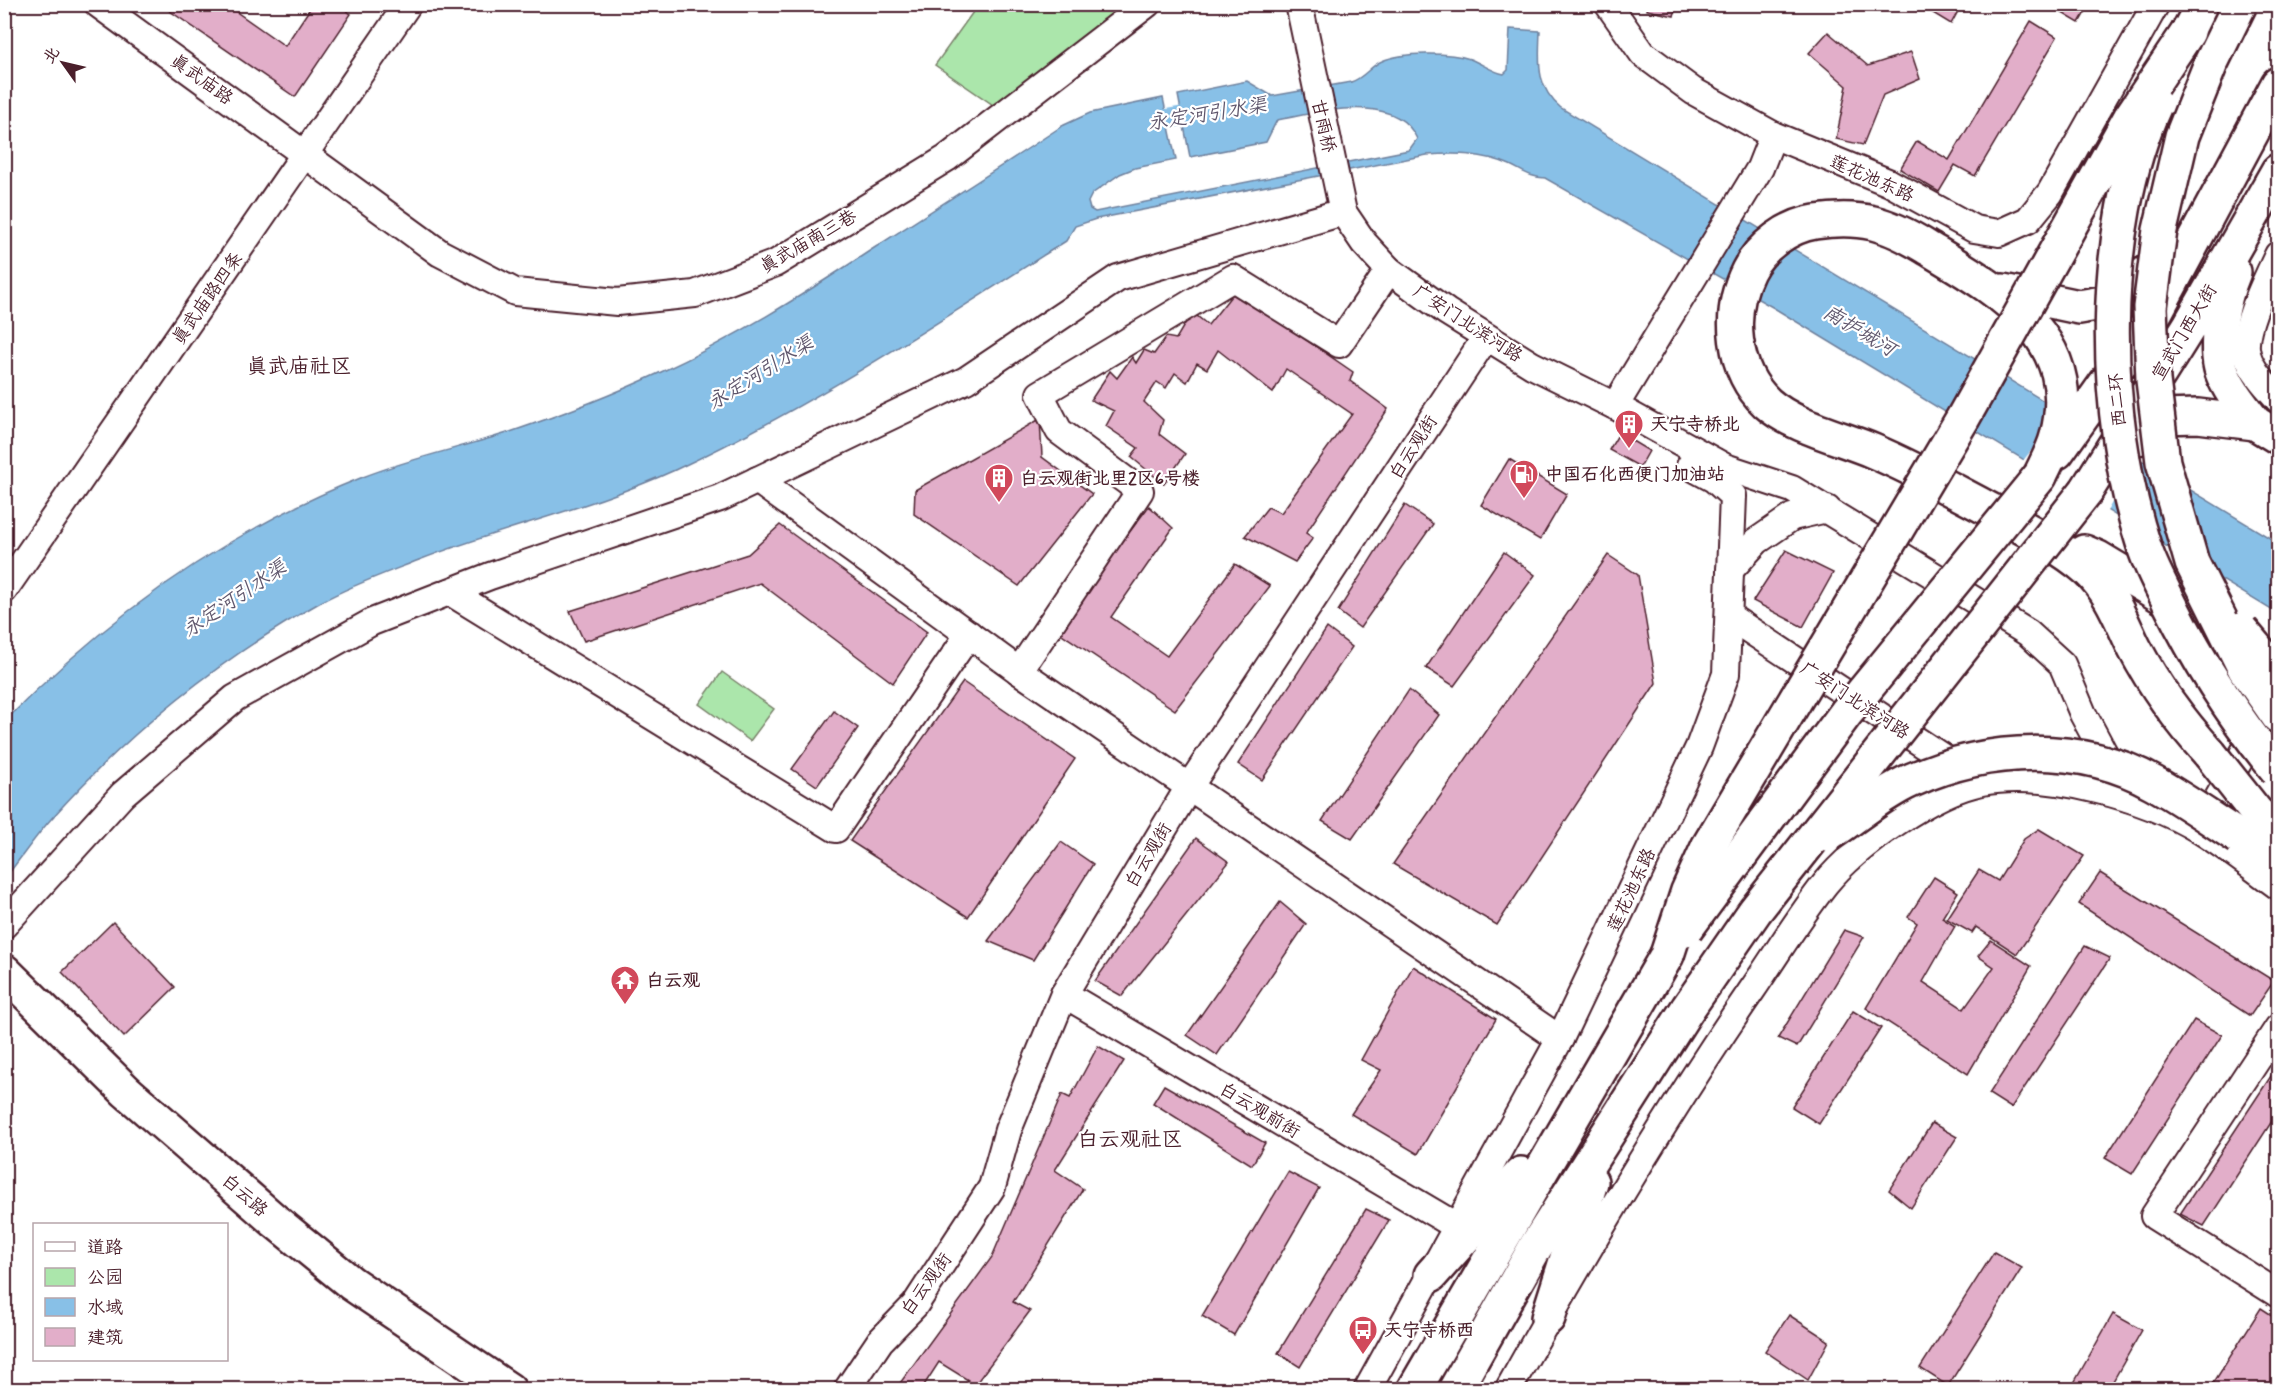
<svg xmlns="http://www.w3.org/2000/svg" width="2283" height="1394" viewBox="0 0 2283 1394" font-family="Mynerve,'LXGW WenKai TC',sans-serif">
<rect width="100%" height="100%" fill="#fff"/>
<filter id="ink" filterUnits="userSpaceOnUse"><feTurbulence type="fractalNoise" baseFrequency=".0167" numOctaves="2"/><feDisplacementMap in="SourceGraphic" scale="12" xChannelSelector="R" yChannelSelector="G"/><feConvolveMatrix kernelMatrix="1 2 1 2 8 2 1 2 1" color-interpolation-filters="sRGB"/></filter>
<g filter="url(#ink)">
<g fill="#abe6ab" stroke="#7a826b" stroke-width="1.5">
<polygon points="978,5 1147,5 1005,113 935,65"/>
<polygon points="722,672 774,709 750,741 699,704"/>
</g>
<path fill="#88c0e7" stroke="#6f809c" stroke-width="1.5" d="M1510 29 1540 31C1539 62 1535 86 1561 108L2278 543V614L1774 308 1545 178C1531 178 1523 171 1510 165 1483 153 1456 153 1427 155L1096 219 1075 226 1066 241C938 322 813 406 675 470 592 508 503 527 419 560 386 573 352 585 321 602 220 659 129 732 52 818 35 837 21 858 5 878V721C107 617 227 531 363 477 411 458 461 448 510 432 560 415 610 396 659 373 733 339 803 295 871 250 935 209 999 168 1062 126L1090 113 1163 98 1176 160 1135 168 1120 174 1092 194 1088 202 1090 209 1095 212 1409 150 1417 139C1396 90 1317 113 1277 120L1266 142 1190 157 1178 95 1247 81 1272 96 1351 82C1364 78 1370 66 1382 61 1402 52 1449 52 1470 59 1481 63 1492 72 1504 74L1508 70Z"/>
<polygon fill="#fff" points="2063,410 2139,455 2106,513 2022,462"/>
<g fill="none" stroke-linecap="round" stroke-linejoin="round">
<polyline stroke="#88c0e7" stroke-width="20" points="1142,123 1208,112"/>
</g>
<g fill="#e2aec9" stroke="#4a1f2b" stroke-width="1.5">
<polygon points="165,4 225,4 285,46 313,4 338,4 351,14 295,97 164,7"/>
<polygon points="1648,4 1677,4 1674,16 1647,10"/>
<polygon points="1918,4 1962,4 1951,24"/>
<polygon points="2054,4 2090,4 2079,23 2052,7"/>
<polygon points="2031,21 2057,37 1975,176 1955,165 1939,192 1900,169 1917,141 1949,160"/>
<polygon points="1828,32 1868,66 1911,52 1920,79 1883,95 1863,145 1836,139 1847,86 1809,53"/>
<polygon points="1235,291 1353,372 1350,381 1388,409 1306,533 1313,538 1295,562 1245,536 1268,507 1281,513 1352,414 1286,369 1273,393 1218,350 1207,369 1197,363 1187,382 1175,373 1166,388 1157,382 1144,402 1163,420 1159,434 1185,454 1164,484 1131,457 1138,448 1106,426 1114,411 1091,400 1110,371 1117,378 1132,357 1136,363 1144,350 1154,354 1166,337 1176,339 1192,312 1208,325"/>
<polygon points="1040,419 1042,457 1092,494 1019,586 914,514 915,490"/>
<polygon points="1619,433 1649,451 1640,467 1609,450"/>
<polygon points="1509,459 1567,494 1540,540 1481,505"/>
<polygon points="1405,505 1433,524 1360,628 1338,611"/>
<polygon points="1149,506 1173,528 1111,617 1167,656 1235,564 1270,586 1175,710 1056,630"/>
<polygon points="780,525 927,632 893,683 760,583 584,641 570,611 748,554"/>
<polygon points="1786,550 1833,573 1803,627 1753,601"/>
<polygon points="1504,552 1535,575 1454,686 1426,668"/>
<polygon points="1608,555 1638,575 1656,683 1497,925 1393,864"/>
<polygon points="1327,628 1352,647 1262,780 1238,764"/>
<polygon points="963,682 1075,759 968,917 850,841"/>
<polygon points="1409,690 1439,715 1352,839 1322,821"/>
<polygon points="834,711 858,728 817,786 792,769"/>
<polygon points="2039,829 2084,856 2017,954 1976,927 1972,933 1947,919 1979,870 1998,881 2024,839"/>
<polygon points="1196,838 1229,862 1122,996 1095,981"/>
<polygon points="1061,842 1093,864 1033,960 988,941"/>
<polygon points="2100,873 2274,981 2250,1016 2079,904"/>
<polygon points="1934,877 1958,892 1942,918 1955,926 1923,982 1964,1009 1994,967 1978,956 1991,940 2031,966 1968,1074 1866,1008 1917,923 1908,917"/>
<polygon points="1280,902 1306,924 1217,1055 1187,1035"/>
<polygon points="113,922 175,987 124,1037 62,972"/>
<polygon points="1844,930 1864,937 1797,1047 1778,1038"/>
<polygon points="2085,946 2110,958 2011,1108 1989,1094"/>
<polygon points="1413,966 1496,1019 1418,1154 1351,1114 1381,1070 1361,1060"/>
<polygon points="1853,1011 1881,1028 1819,1124 1792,1107"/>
<polygon points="2194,1020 2222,1035 2132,1174 2105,1158"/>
<polygon points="1098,1046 1124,1061 1055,1170 1083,1189 1013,1302 1030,1311 971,1390 965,1386 968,1380 939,1362 921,1390 895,1390 992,1257 1062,1094 1070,1098"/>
<polygon points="2275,1070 2278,1073 2278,1112 2204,1226 2180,1214"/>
<polygon points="1164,1085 1265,1143 1252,1165 1153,1103"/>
<polygon points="1932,1123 1957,1137 1911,1208 1889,1190"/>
<polygon points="1288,1172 1319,1188 1234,1335 1202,1316"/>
<polygon points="1366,1209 1389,1220 1300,1367 1278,1353"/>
<polygon points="1994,1252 2022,1268 1948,1386 1920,1368"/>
<polygon points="2261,1308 2278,1319 2278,1377 2270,1390 2209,1390"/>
<polygon points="2113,1314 2142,1330 2108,1390 2070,1390"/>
<polygon points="1789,1315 1829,1341 1808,1380 1765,1351"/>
</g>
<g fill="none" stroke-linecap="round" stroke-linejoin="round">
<g stroke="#4a1f2b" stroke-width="30">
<g id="minor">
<polyline points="98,4 440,253 515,292 617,302 695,294 776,263 947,158 1147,4"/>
<polyline points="1299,4 1343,212 1364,243 1389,270 1447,312 1532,365 1615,406 1725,467 1792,489 2028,633 2062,664 2083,714 2128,798"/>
<polyline points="1608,4 1643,54 1693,91 1773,135 1890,183 1974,229 1999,233 2028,220 2050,193 2156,4"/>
<path d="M2278 255C2268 276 2244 325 2246 348 2248 368 2266 385 2278 399"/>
<polyline points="1615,406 1760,168 1773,135"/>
<polyline points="757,480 1019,671 1560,1039"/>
<polyline points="1730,570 1757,541 1792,517 1827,509"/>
<polyline points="4,590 408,4"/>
<polyline points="450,592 836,829 969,634"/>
<polyline points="1730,617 1965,772"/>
<polyline points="1019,671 1140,491 1059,431 1040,394 1233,278 1339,344 1389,270"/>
<polyline points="2200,830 2260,724"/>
<polyline points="4,925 123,794 235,698 372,622 490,576 720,498 966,380 1118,278 1343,212"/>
<polyline points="1064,994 1456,1226"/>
<polyline points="2278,1028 2154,1216 2278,1294"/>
<polyline points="847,1390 880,1341 915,1305 992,1187 1008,1130 1064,994 1189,787 1486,337"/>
<polyline points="1367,1390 1560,1039 1699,747 1726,674 1733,496 1714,479 1690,466"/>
<path d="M1508 1390C1584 1253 1664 1118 1752 990 1776 955 1799 917 1825 884 1856 846 1933 791 1982 782 2046 770 2146 797 2201 831 2228 848 2253 868 2278 886"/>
</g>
</g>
<g stroke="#4a1f2b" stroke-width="38">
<polyline id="major" points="4,971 126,1091 275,1221 351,1283 509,1390"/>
</g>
<g stroke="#4a1f2b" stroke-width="38">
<g id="highway">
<polyline points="2188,32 2203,4"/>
<path d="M2234 272C2223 298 2213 344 2222 372 2229 391 2243 407 2255 423"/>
<polyline points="2003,291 2079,307 2120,300 2167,252"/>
<polyline points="2138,438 2161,417 2198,416 2255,423 2278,437"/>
<polyline points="2057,452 2153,317 2278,84"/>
<path d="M2040 476C2046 463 2054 449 2057 436 2083 336 1997 290 1926 247 1887 223 1860 215 1815 222 1788 226 1760 247 1748 271 1727 313 1732 370 1767 403 1794 427 1840 437 1873 451 1911 467 1947 487 1983 506 2018 525 2058 544 2088 570 2112 592 2121 621 2135 649 2155 687 2181 722 2210 754"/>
<polyline points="2086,491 2190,325 2278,171"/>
<polyline points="2084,552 2098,558 2241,644"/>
<polyline points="2256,812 2278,835"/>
<polyline points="2239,837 2278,862"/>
<polyline points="1431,1275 1521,1174"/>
<polyline points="1548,1318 1591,1182"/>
<polyline points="1414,1390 1667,955"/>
<polyline points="1455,1390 1536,1246 1688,1008"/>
</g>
</g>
<use href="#minor" stroke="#fff" stroke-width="26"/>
<use href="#major" stroke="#fff" stroke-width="33"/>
<use href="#highway" stroke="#fff" stroke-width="33"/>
<g stroke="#4a1f2b" stroke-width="38" stroke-linecap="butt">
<g id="highway-bridge">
<polyline points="2240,4 2211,63 2182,136 2160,230 2150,307 2153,380 2163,462 2192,563 2245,669 2278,716"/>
<path d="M2155 105C2098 230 2102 417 2144 546 2150 566 2161 585 2170 604 2200 665 2235 719 2278 771"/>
<polyline points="2241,630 2278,674"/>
<polyline points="2210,754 2256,812"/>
<path d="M1828 835C1854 818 1884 792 1912 780 1988 746 2080 742 2154 783 2183 799 2211 819 2239 837"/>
<polyline points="1686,929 1846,713 2040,476"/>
<polyline points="1667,955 1688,891 1708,847 1963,418 2130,118 2188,32"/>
<polyline points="1688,1008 1755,911 2086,491"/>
</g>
</g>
<use href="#highway-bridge" stroke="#fff" stroke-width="33"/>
</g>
</g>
<defs>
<g id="building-pin" transform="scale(1.5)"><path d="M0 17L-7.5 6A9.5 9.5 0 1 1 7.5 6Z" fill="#d1495b" stroke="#fff"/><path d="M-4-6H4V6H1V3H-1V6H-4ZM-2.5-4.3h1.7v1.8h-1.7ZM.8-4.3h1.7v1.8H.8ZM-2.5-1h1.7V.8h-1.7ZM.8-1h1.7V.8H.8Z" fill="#fff"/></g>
<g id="fuel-pin" transform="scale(1.5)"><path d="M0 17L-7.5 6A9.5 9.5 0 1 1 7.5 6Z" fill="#d1495b" stroke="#fff"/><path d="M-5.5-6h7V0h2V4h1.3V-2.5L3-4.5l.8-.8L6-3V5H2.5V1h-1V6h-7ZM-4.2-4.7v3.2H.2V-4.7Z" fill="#fff"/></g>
<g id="temple-pin" transform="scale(1.5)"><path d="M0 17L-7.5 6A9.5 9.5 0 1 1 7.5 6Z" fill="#d1495b" stroke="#fff"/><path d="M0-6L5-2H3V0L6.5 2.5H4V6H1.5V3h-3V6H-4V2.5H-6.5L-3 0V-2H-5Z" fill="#fff"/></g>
<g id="bus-pin" transform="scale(1.5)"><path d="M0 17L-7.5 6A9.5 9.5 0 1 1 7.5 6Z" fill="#d1495b" stroke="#fff"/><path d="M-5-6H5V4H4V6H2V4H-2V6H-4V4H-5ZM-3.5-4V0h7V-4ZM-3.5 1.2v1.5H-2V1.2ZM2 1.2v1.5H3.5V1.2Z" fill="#fff"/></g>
</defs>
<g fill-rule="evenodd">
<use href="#building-pin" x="1629" y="424"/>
<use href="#fuel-pin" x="1524" y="474"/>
<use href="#building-pin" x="999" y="478"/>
<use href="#temple-pin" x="625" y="980"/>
<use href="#bus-pin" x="1363" y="1330"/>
</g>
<g text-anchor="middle" stroke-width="4.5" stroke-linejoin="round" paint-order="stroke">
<g font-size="18" fill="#4a1f2b" stroke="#fff">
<text transform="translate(202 79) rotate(36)" y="6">真武庙路</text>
<text transform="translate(1324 126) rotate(77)" y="6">甘雨桥</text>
<text transform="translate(1872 178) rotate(24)" y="6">莲花池东路</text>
<text transform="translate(808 241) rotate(-30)" y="6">真武庙南三巷</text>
<text transform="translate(207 298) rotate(-55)" y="6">真武庙路四条</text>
<text transform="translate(1468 323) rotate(33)" y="6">广安门北滨河路</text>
<text transform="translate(2184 332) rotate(-59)" y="6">宣武门西大街</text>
<text transform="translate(2117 400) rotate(-95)" y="6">西二环</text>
<text transform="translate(1413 447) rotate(-57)" y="6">白云观街</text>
<text transform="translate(1855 700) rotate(33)" y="6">广安门北滨河路</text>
<text transform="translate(1148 855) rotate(-59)" y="6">白云观街</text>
<text transform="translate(1631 890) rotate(-65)" y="6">莲花池东路</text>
<text transform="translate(1260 1110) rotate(31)" y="6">白云观前街</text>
<text transform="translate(245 1195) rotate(41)" y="6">白云路</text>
<text transform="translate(926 1284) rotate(-54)" y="6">白云观街</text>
</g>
<g font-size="18" font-weight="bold" fill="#4a1f2b" stroke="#fff" text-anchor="start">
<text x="1650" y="430">天宁寺桥北</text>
<text x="1545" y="480">中国石化西便门加油站</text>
<text x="1020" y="484">白云观街北里2区6号楼</text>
<text x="646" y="986">白云观</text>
<text x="1384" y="1336">天宁寺桥西</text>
</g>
<g font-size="20" font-style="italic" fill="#60576d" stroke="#fff">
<text transform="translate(1207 113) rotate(-9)" y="7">永定河引水渠</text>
<text transform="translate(1860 330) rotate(31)" y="7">南护城河</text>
<text transform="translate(760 372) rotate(-32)" y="7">永定河引水渠</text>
<text transform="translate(234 598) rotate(-34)" y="7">永定河引水渠</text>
</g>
<g font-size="21" fill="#4a1f2b" stroke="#fff">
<text x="299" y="373">真武庙社区</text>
<text x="1130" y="1146">白云观社区</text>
</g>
</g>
<rect width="2283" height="1394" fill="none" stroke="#fff" stroke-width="24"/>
<rect x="12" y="12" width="2259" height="1370" fill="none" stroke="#4a1f2b" stroke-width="2" filter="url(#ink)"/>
<rect x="33" y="1223" width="195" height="138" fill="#ffffff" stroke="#b7a5aa" stroke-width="1.5"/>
<rect x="45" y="1242" width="30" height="9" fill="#ffffff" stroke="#b7a5aa" stroke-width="1.5"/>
<text x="87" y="1253" font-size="18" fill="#4a1f2b">道路</text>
<rect x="45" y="1268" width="30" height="18" fill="#abe6ab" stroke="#b7a5aa" stroke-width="1.5"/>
<text x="87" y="1283" font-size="18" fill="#4a1f2b">公园</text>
<rect x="45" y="1298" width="30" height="18" fill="#88c0e7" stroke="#b7a5aa" stroke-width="1.5"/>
<text x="87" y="1313" font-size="18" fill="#4a1f2b">水域</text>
<rect x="45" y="1328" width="30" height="18" fill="#e2aec9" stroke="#b7a5aa" stroke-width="1.5"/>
<text x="87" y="1343" font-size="18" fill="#4a1f2b">建筑</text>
<g transform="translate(63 63) rotate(304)" stroke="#ffffff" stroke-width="4.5" paint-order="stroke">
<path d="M0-4.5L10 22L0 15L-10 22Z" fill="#4a1f2b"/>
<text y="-9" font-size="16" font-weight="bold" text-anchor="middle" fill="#4a1f2b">北</text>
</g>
</svg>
